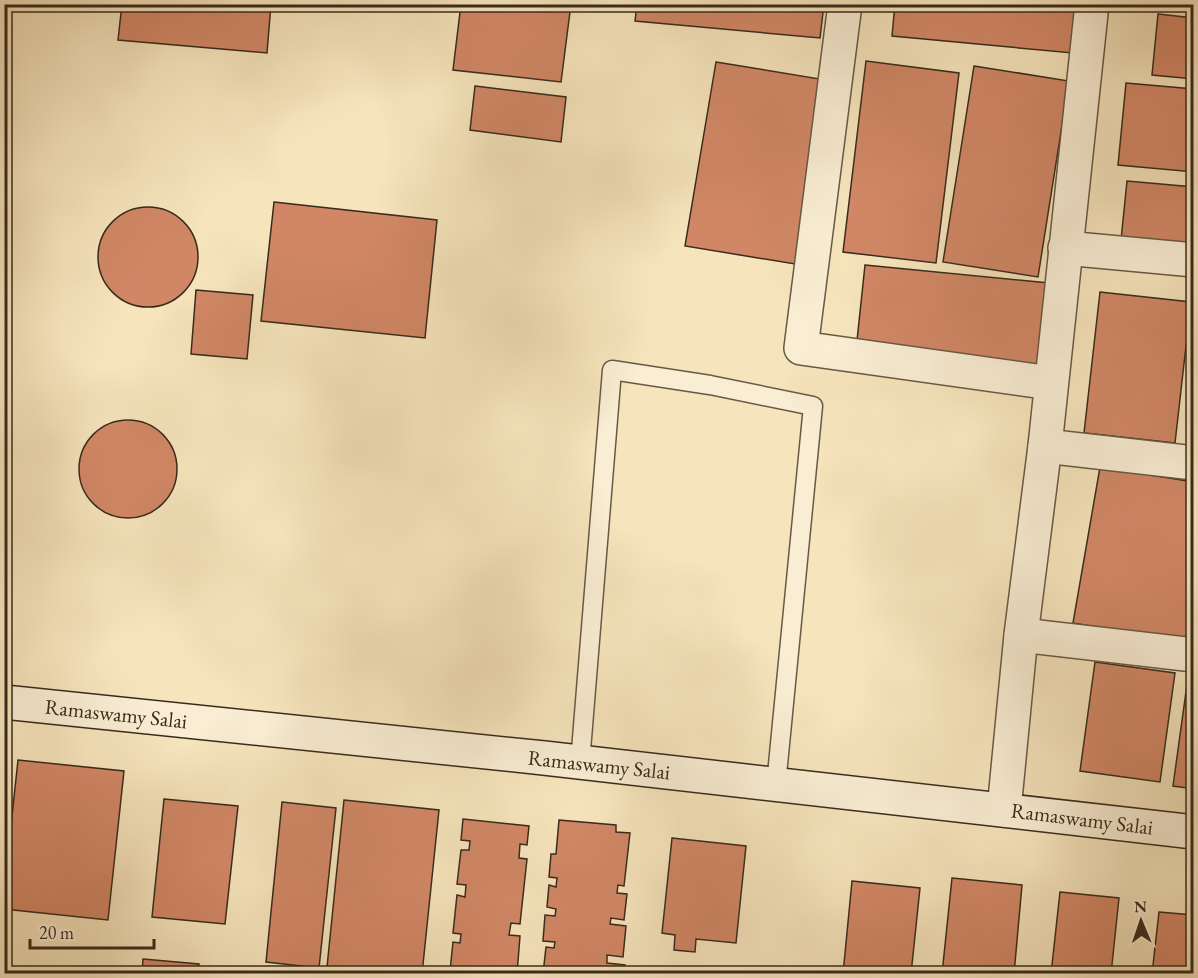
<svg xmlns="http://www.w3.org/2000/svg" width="1198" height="978" viewBox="0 0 1198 978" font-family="'EB Garamond',serif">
<rect width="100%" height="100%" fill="#f6e4bc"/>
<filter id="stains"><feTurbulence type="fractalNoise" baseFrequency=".00333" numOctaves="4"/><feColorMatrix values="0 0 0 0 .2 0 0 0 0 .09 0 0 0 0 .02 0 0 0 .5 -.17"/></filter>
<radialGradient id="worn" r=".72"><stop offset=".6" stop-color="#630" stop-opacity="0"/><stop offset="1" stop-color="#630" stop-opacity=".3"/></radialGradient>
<g fill="#d18766" stroke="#382b1b" stroke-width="1.5">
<polygon points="122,4 271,4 267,53 118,40"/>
<polygon points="461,4 571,4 561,82 453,70"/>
<polygon points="637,4 824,4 820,38 635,21"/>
<polygon points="895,4 1077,4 1073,53 892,36"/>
<polygon points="1158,14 1194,18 1194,79 1152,75"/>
<polygon points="866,61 959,73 936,263 843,252"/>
<polygon points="716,62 826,80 795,264 685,246"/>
<polygon points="974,66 1069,81 1038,277 943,262"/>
<polygon points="1126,83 1194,89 1194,172 1118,165"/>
<polygon points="475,86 566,97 561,142 470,130"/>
<polygon points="1127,181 1194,187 1194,247 1121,240"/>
<polygon points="274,202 437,220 425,338 261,321"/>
<circle cx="148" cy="257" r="50"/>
<polygon points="865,265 1049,283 1041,367 856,350"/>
<polygon points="196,290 253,295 247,359 191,354"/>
<polygon points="1100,292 1191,302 1175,443 1084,433"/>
<polygon points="1194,391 1194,421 1189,421"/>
<circle cx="128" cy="469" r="49"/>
<polygon points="1100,467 1194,482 1194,643 1073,623"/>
<polygon points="1095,662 1175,673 1160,782 1080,771"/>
<polygon points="1188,677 1194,678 1194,789 1173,786"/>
<polygon points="18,760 124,771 108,920 4,909 4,891"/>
<polygon points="164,799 238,806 225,924 152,917"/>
<polygon points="344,800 439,810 422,974 387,974 327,967"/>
<polygon points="282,802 336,808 319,968 266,962"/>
<polygon points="463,819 529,826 527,845 520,844 519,858 527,859 520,924 511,923 509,935 520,936 517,974 479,974 450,971 453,942 460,943 461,934 453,933 457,895 465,897 466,885 457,884 461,850 469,850 470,841 461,840"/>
<polygon points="559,820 616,825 616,832 630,833 624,886 618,885 617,893 627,894 624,920 611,918 610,924 626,926 623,957 607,955 607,963 625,965 624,974 543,974 546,947 554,948 555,942 543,941 545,915 555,916 556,909 547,907 549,885 556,887 557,878 549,877 551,854 556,854"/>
<polygon points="672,838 746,846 736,943 696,939 695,952 674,950 675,935 662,933"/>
<polygon points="952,878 1022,885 1014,974 942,974"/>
<polygon points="852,881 920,888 911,974 843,974"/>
<polygon points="1060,892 1119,898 1111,974 1051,974"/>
<polygon points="1159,912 1194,915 1194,974 1152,974"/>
<polygon points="143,959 199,964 198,974 142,974"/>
</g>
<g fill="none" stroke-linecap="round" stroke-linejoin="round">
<g stroke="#685943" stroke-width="21">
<polyline id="lane" points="580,763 612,370 710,385 813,406 776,785"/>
</g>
<g stroke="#685943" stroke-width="36">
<g id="street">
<polyline points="845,4 801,348 1051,383"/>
<polyline points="1065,248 1194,260"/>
<polyline points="1045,446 1194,463"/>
<polyline points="1021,635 1194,655"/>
<polyline points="1004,810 1021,635 1045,446 1092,4"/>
</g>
</g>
<g stroke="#382b1b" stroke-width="36">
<polyline id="secondary" points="4,702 544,758 1194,832"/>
</g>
<use href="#lane" stroke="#f9edd3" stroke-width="18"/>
<use href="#street" stroke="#f9edd3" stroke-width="33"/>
<use href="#secondary" stroke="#f9edd3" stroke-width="33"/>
</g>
<g text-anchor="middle" stroke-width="4.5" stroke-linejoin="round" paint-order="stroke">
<g font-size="21" fill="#382b1b" stroke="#f9edd3">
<text transform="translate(116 714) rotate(6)" y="7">Ramaswamy Salai</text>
<text transform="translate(599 765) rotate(6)" y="7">Ramaswamy Salai</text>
<text transform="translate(1082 819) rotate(7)" y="7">Ramaswamy Salai</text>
</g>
</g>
<rect width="1198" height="978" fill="none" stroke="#f6e4bc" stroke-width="24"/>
<rect x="6" y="6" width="1186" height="966" fill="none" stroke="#382b1b" stroke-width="3"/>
<rect x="12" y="12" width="1174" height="954" fill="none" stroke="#382b1b" stroke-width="1.5"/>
<g transform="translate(1141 921) rotate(358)" stroke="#f9edd3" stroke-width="4.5" paint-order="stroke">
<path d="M0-4.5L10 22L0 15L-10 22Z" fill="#382b1b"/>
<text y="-9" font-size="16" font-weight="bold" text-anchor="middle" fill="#382b1b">N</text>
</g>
<path d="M30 939v9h124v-9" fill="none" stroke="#382b1b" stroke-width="3"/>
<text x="39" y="939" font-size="18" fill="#382b1b" stroke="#f9edd3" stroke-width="4.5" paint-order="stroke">20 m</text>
<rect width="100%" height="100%" filter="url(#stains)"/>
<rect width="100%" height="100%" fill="url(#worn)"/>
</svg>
